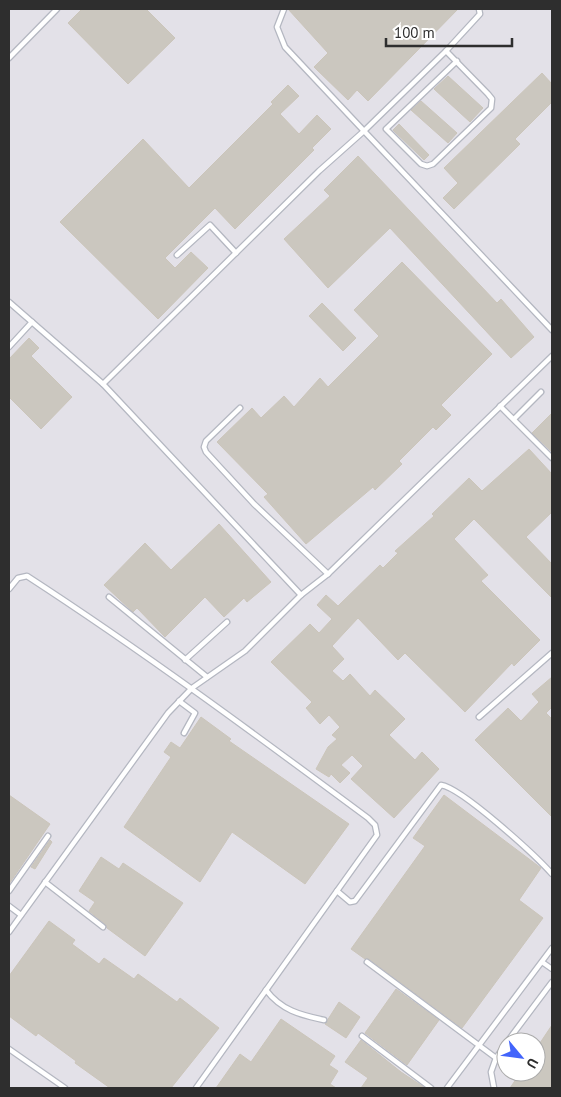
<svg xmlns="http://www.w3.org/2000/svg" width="561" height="1097" viewBox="0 0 561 1097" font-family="'PT Sans',sans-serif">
<rect width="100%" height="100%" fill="#efe9e1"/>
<path fill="#e3e1e8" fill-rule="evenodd" d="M9 9H552V1088H9ZM506 1042H536V1072H506Z"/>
<g fill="#cbc7bf" stroke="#cbc5ba">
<polygon points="82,9 146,9 175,38 128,84 68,23"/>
<polygon points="288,9 458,9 368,101 357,90 348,100 314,67 328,53"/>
<polygon points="542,73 552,84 552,102 515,139 520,144 454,209 443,198 458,183 444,168"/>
<polygon points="448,76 483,108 470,122 434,89"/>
<polygon points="288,85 299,96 280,114 299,134 317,115 331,129 312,148 314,150 235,229 215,208 165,258 175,268 191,252 208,268 158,319 60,222 143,139 189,188 273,104 271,102"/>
<polygon points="421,101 457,133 448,143 411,110"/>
<polygon points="399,124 429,155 424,160 393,130"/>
<polygon points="358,156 497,303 501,299 534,337 511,358 390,228 328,288 284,239 330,196 324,190"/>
<polygon points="402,262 492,354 441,405 451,415 436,430 433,427 399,461 402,464 375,490 373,487 306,544 264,497 268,494 217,442 252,408 261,418 284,396 294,407 320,378 328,387 379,336 354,310"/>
<polygon points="322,303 356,338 343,351 309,316"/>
<polygon points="29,338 39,348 31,356 72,397 41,429 9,397 9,359"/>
<polygon points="552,413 552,452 532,433"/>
<polygon points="529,449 552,474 552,512 526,537 552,564 552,598 474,519 454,539 488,575 481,581 540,640 514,666 512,663 465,712 405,653 398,660 358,618 332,646 344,659 332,671 343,681 350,674 370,696 375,690 405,719 389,735 415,760 422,752 439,769 394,818 351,779 363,766 352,755 341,765 350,773 340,783 331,774 329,777 316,769 328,747 337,739 332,735 340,727 329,715 320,724 306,708 312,702 271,662 310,624 319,633 332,619 317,605 326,595 338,606 380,565 383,568 398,553 395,551 434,516 432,514 469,478 482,491"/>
<polygon points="219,524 271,582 247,602 244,598 224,617 205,597 165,637 137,608 133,612 104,585 145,543 171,570"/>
<polygon points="552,677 552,707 546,713 552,719 552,817 475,740 508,708 521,721 539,702 532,694"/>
<polygon points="201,717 231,739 229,741 349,824 305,884 232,832 200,882 124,827 171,757 164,752 171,742 180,748"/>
<polygon points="9,795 50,824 9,884"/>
<polygon points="444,795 541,868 519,900 543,918 462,1028 369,959 365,959 351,949 425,846 413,838"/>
<polygon points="50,840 52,842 35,869 31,867"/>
<polygon points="101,857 119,869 123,863 183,903 145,956 107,928 105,924 89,911 95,902 79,891"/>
<polygon points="49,921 75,940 72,944 99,964 104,958 134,979 138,974 177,1002 180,998 219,1028 171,1088 110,1088 75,1063 76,1061 38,1033 36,1036 9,1016 9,976"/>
<polygon points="396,989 439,1020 407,1065 365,1033"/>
<polygon points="339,1002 360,1017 346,1038 325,1024"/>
<polygon points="281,1019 335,1056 329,1065 338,1071 330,1084 336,1088 216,1088 240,1054 251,1062"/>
<polygon points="552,1025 552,1088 510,1088 521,1072 536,1072 536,1049"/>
<polygon points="361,1040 401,1072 425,1088 361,1088 368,1078 345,1062"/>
</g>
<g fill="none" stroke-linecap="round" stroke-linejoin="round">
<g stroke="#b4b7c1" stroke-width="7">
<g id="service">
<polyline points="284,9 277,27 285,47 364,131 446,51 480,14 479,9"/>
<polyline points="446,51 488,94 492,99 491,108 433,164 427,166 421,164 386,129 457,61"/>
<polyline points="9,58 57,9"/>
<polyline points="177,255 210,225 236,253"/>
<polyline points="9,302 103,384"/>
<polyline points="9,347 32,322"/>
<polyline points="500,406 552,458"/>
<polyline points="240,408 206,441 204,447 206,452 254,504 328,574"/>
<polyline points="514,419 541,392"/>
<path d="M9 589 18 578 27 576C144 652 256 735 368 818L375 825 377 835 196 1088"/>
<polyline points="301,595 103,384 319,171 364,131 552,330"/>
<polyline points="109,597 207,677"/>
<polyline points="185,660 227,622"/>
<polyline points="179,701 195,713 184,733"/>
<polyline points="479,717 552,653"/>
<polyline points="45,882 103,927"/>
<polyline points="9,891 48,836"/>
<path d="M337 891 350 902 355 901 441 785C462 788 535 855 552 874"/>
<polyline points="9,906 21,915"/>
<polyline points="9,932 168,713 192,688 245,651 301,595 328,574 552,356"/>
<polyline points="367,962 496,1058 506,1044"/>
<polyline points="542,962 552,969"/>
<path d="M266 990C281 1010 300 1015 324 1020"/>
<polyline points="362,1036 431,1088"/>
<polyline points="507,1042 552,982"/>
<polyline points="9,1049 65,1088"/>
<polyline points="447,1088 552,948"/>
<polyline points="494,1088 491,1072 496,1058"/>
</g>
</g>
<use href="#service" stroke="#fff" stroke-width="4.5"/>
</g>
<rect width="561" height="1097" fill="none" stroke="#2e2e2e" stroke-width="20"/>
<g transform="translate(521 1057) rotate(119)"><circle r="24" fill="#ffffff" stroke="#ababab"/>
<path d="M0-4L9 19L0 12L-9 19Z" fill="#4264fb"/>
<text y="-8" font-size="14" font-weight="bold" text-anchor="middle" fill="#2e2e2e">U</text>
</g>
<path d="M386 38v8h126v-8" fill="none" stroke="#2e2e2e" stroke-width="2.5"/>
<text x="394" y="38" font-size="15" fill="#2e2e2e" stroke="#ffffff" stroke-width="4" paint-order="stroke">100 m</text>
</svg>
